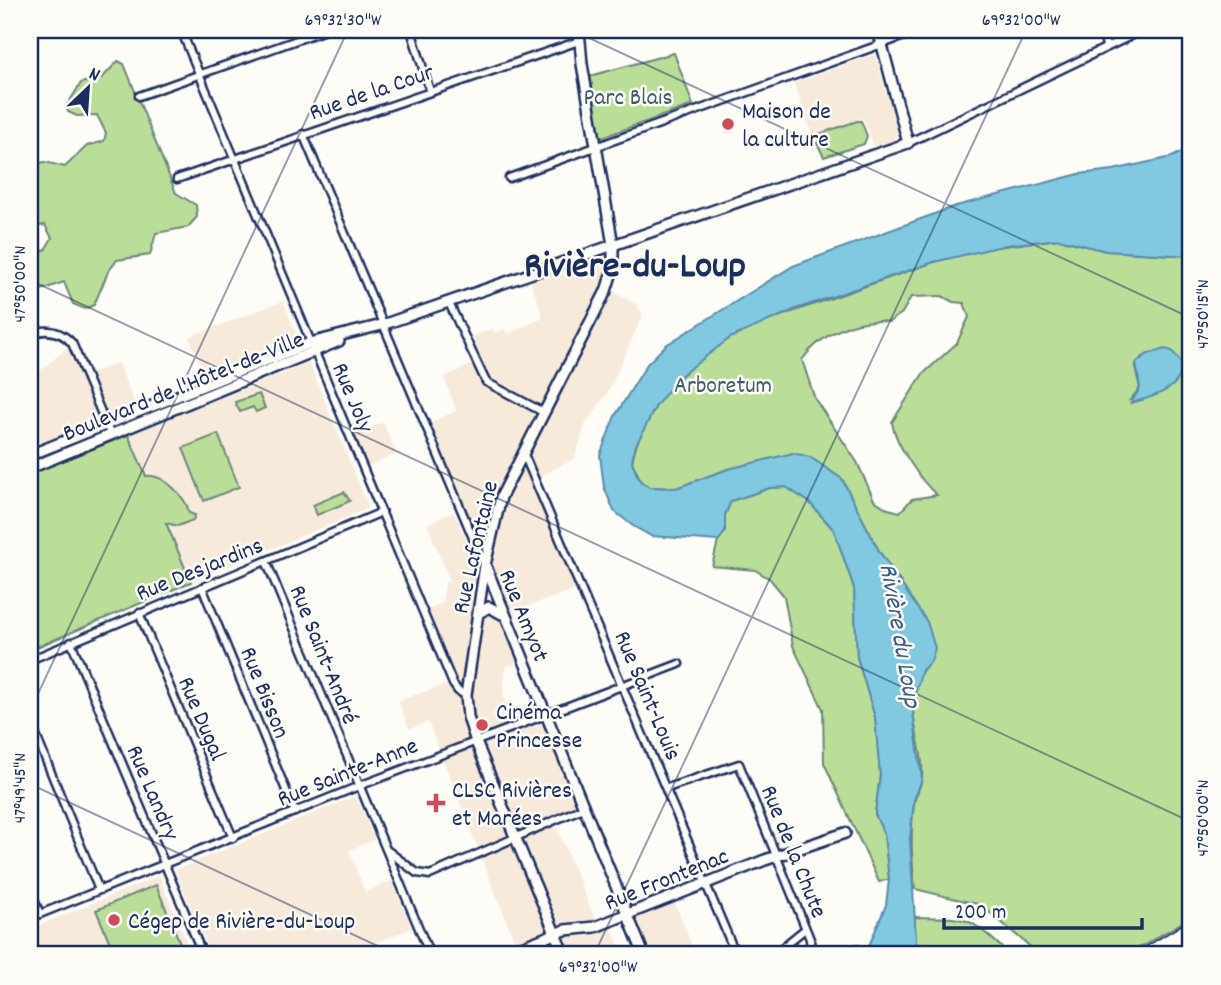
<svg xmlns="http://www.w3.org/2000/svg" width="1221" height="985" viewBox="0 0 1221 985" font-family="Dekko,sans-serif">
<rect width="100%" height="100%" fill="#fdfcf7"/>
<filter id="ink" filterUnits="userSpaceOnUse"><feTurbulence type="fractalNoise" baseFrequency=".0143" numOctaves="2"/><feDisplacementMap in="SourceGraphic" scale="14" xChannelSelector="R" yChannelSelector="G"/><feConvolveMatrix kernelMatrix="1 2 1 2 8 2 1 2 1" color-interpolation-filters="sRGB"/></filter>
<g filter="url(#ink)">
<g fill="#f7eadb">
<polygon points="875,54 898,133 892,142 874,146 863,118 812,135 794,83"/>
<polygon points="608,252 610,269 604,286 635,304 643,315 608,392 585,425 575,458 536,479 583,587 508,613 491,569 505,503 495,500 482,548 429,423 456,411 444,377 482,360 472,336 492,329 495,333 504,329 508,334 543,317 529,278"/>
<polygon points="283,301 299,341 206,378 189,337"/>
<polygon points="68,347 98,420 35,446 30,433 30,380"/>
<polygon points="118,363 136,406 110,417 91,373"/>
<polygon points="309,363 369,508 191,582 128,435"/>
<polygon points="383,422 396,454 368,466 355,433"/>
<polygon points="454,512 481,573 466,652 464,692 458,686 427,610 442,603 445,583 450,581 427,524"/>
<polygon points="486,611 498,616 518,663 506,666 503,695 512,731 554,722 588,806 554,820 597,924 611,926 622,953 637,948 640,955 527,955 522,942 516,945 428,722 409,729 398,701 447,684 454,694 462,698 460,708 468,736 475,734 472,681 481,615"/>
<polygon points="356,796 375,840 349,850 365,892 392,881 412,928 360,949 363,955 211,955 175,870"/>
<polygon points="159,876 192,955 30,955 30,929"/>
<polygon points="674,901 696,955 652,955 636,917"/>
</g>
<g fill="#bade98" stroke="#6a867b" stroke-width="2" fill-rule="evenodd">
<polygon points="674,53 693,105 600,138 590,76"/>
<polygon points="118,61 124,64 176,193 196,205 197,217 188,227 156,233 150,255 117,260 108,272 94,305 85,309 73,304 64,282 30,294 30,254 45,250 52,238 45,225 30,228 30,164 45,162 65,167 87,146 104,141 106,133 97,115 77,116 68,112 66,107 81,83 102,78"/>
<polygon points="857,121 861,121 867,136 864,144 824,157 818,145 819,134"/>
<path d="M1059 239 1106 251 1191 256V917L1127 955H1040L981 905 915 889C912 860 910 833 914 804 915 795 921 787 922 778 926 740 893 695 931 661L901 583 879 551 842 479 728 469 676 488 650 487 642 483 632 462C643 402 696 356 747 328L934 262 981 249ZM942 296 953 302 964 303 969 317 957 343 923 374 892 422C895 443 921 482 937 495L912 499 900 512 888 509 874 500 857 462 815 399 802 360C821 333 858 317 889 322L902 313 911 297ZM1159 350 1172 351 1182 364C1177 391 1153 393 1130 400L1140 388 1135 368 1141 358Z"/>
<polygon points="259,394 265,408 256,412 253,407 240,412 235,402"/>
<polygon points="218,434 239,487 204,501 183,448"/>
<path d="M128 435 146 476C163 473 187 498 189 513L195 515 193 520 178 526 166 523 191 582 30 650V474Z"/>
<polygon points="786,487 809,502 834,530 854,588 857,657 875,717 880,775 875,814 884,834 889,879 879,882 824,763 823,709 793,646 784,596 770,579 755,570 712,566 718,541 725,532 725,515 731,501 770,488"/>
<polygon points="344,492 350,501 317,515 313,505"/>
<polygon points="156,885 185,955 115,955 96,910"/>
<path d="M914 917C973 918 966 915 1010 955H917Z"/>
</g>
<g fill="#80c9e1" stroke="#588bad" stroke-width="2">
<polygon points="1191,141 1191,256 1106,251 1059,239 1006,245 934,262 796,309 730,338 679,377 656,406 634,449 632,462 637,475 642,483 650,487 676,488 728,469 793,453 810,457 842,479 879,551 927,622 935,648 931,661 922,670 912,706 922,779 914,800 910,839 917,955 870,955 868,948 886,905 889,879 884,834 875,814 880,775 875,717 857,657 854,588 834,530 809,502 786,487 770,488 731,501 725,515 725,532 718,541 651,536 633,526 614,511 604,487 600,455 615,416 647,364 666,345 793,266 956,206 1079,174 1113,170 1172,157 1186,150"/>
<path d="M1165 349 1172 351 1182 364C1183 390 1150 398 1131 403L1140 388 1136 363 1148 354Z"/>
</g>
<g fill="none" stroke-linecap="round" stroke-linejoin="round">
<g stroke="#1b2f5e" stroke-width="11">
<g id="street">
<polyline points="181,30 453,684 458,691 466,695"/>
<polyline points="411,30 430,91"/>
<polyline points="1102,30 1106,46"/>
<polyline points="139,96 325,30"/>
<polyline points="303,134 484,564"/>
<polyline points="908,143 1143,30"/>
<polyline points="509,178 921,30"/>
<polyline points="177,179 579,41"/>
<polyline points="449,303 486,382 543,412"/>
<path d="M30 334C46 328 60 330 72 343L111 436"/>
<polyline points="523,452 736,955"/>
<polyline points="266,561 430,955"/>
<polyline points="202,587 295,812"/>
<polyline points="139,613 233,838"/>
<polyline points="71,642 203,955"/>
<polyline points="30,660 382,512"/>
<polyline points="30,721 99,890"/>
<polyline points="667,788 739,764 810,939 811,955"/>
<polyline points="388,851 417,873 430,875 585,807"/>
<polyline points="30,890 40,914"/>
<polyline points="30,918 359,786 679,664"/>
<polyline points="773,955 805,929"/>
<polyline points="847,955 856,949 864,955"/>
</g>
</g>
<g stroke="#1b2f5e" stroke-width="14">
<g id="secondary">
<polyline points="30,455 310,343 382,325 908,143 878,30"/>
<polyline points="30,468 339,341"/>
<polyline points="486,567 644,955"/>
<polyline points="477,614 489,607 502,614"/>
<polyline points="501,955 565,930 595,927 765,860 845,833"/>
<polyline points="564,955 476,742 468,717 466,695 485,565 501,497 606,291 613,269 613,245 582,64 579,30"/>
</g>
</g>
<use href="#street" stroke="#fdfcf7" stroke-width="6"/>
<use href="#secondary" stroke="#fdfcf7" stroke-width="9"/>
<polyline stroke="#1b2f5e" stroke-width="2" points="1132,955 1191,919"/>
</g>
</g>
<path fill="none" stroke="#1b2f5e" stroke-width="2" stroke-opacity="0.45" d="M572 30 1191 318M30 280 1191 822M30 711 348 30M30 784 397 955M594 955 1026 30"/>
<g fill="#d1495b" stroke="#fdfcf7" stroke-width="2.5">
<circle cx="728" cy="124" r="7"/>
<circle cx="482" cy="725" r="7"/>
<path d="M432.5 792.5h7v7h7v7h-7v7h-7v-7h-7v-7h7z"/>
<circle cx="114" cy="920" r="7"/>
</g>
<g text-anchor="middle" stroke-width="5" stroke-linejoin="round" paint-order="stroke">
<g font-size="24" fill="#1b2f5e" stroke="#fdfcf7">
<text transform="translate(371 91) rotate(-19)" y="8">Rue de la Cour</text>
<text transform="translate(183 385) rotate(-22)" y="8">Boulevard de l'Hôtel-de-Ville</text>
<text transform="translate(354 397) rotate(67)" y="8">Rue Joly</text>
<text transform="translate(474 547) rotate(-77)" y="8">Rue Lafontaine</text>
<text transform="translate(199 568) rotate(-22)" y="8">Rue Desjardins</text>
<text transform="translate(525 615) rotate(68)" y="8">Rue Amyot</text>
<text transform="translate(325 654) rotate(68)" y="8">Rue Saint-André</text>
<text transform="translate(266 692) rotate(68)" y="8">Rue Bisson</text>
<text transform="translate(649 695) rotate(67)" y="8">Rue Saint-Louis</text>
<text transform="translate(203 718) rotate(67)" y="8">Rue Dugal</text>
<text transform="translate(347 771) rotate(-22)" y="8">Rue Sainte-Anne</text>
<text transform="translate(154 792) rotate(67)" y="8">Rue Landry</text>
<text transform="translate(795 851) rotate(68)" y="8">Rue de la Chute</text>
<text transform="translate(666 878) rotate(-22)" y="8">Rue Frontenac</text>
</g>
<g font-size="24" fill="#435b6c" stroke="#fdfcf7">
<text x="628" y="104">Parc Blais</text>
<text x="723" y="392">Arboretum</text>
</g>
<g font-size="24" fill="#1b2f5e" stroke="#fdfcf7" text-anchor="start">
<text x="742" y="118">Maison de<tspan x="742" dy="28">la culture</tspan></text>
<text x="496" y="719">Cinéma<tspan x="496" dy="28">Princesse</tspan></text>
<text x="452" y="797">CLSC Rivières<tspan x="452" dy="28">et Marées</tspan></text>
<text x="128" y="928">Cégep de Rivière-du-Loup</text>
</g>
<g font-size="26" font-style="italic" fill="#395d85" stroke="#fdfcf7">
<text transform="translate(902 635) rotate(80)" y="9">Rivière du Loup</text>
</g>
<g font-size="38" font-weight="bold" fill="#1b2f5e" stroke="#fdfcf7">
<text x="635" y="276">Rivière-du-Loup</text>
</g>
</g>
<rect width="1221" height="985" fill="none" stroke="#fdfcf7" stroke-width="77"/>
<g transform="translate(88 88) rotate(25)" stroke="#fdfcf7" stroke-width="5" paint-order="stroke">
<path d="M0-5L12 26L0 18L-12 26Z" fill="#1b2f5e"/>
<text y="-10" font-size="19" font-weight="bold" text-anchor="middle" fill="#1b2f5e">N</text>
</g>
<path d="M944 918v10h198v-10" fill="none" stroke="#1b2f5e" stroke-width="3.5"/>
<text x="955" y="918" font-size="21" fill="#1b2f5e" stroke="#fdfcf7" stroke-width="5" paint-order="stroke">200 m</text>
<rect x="38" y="38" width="1144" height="908" fill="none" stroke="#1b2f5e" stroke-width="2.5"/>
<g font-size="18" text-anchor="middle" fill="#1b2f5e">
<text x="343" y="25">69°32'30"W</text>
<text x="1021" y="25">69°32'00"W</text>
<text transform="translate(19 284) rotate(-90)" y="6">47°50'00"N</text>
<text transform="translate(1202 314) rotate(-90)" y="6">47°50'15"N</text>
<text transform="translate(19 788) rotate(-90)" y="6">47°49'45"N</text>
<text transform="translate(1202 818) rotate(-90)" y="6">47°50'00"N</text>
<text x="598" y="972">69°32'00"W</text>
</g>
</svg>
